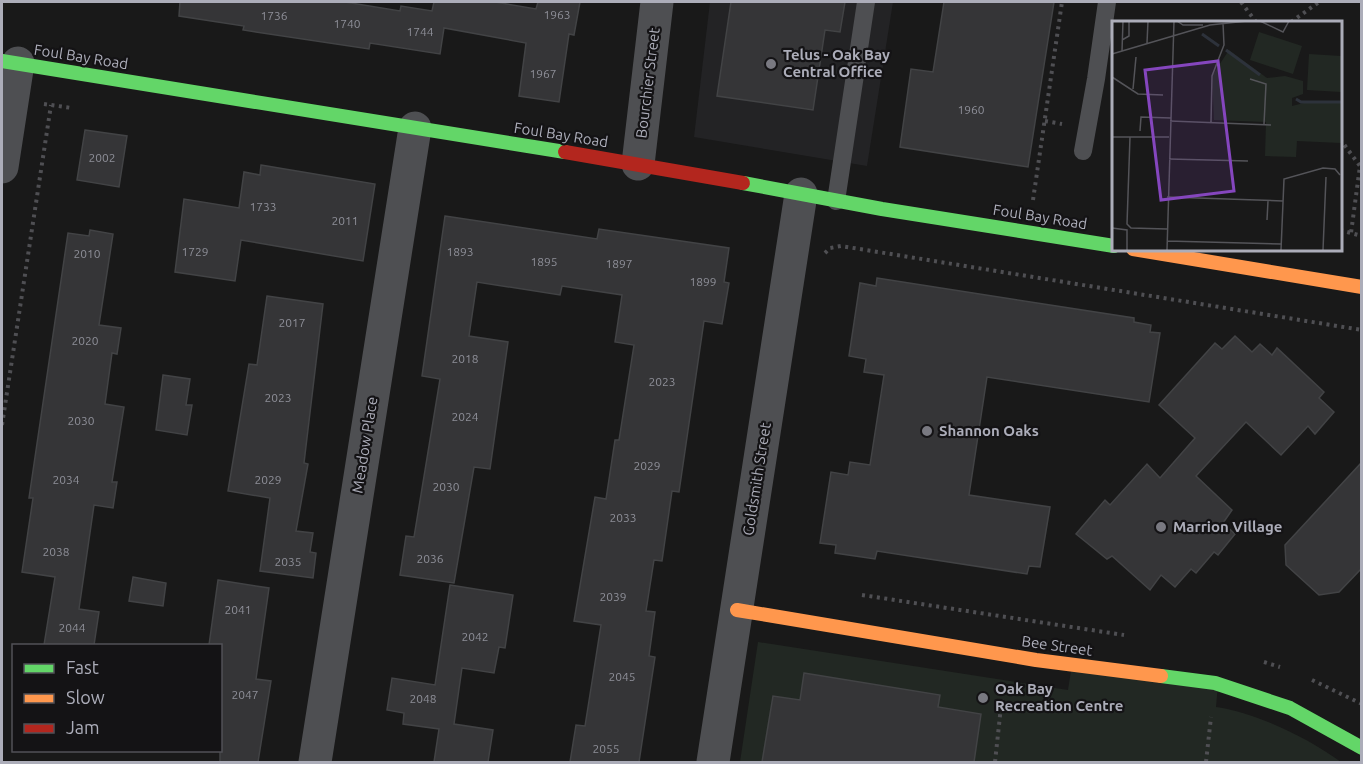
<svg xmlns="http://www.w3.org/2000/svg" width="1363" height="764" viewBox="0 0 1363 764" font-family="Ubuntu,sans-serif">
<rect width="100%" height="100%" fill="#191919"/>
<polygon fill="#232325" points="710,2 893,2 867,166 694,137"/>
<path fill="#222823" d="M758 642 1068 690 1072 665 1218 684 1216 707C1257 713 1308 738 1341 762H740Z"/>
<g fill="#353537" stroke="#424345" stroke-width="1.5">
<polygon points="180,2 345,2 400,11 401,6 432,11 434,2 495,2 536,9 538,2 580,2 574,35 569,34 559,102 519,96 526,43 444,28 440,54 370,43 369,49 243,30 244,26 179,16"/>
<polygon points="731,2 845,2 840,32 825,30 813,110 717,96"/>
<polygon points="944,2 1054,2 1028,167 900,147 911,69 933,72"/>
<polygon points="85,130 127,136 119,187 77,180"/>
<polygon points="261,165 375,184 363,261 241,240 235,281 175,272 184,199 239,208 244,172 260,175"/>
<polygon points="445,216 597,239 599,229 729,248 724,282 729,283 722,324 704,321 679,492 672,491 662,561 654,560 646,611 655,612 649,656 655,657 639,762 570,762 576,725 585,726 601,625 574,621 595,497 606,499 615,440 619,440 634,345 615,342 622,295 562,286 560,295 477,282 469,336 508,342 490,469 474,467 454,583 400,575 406,536 414,537 440,379 422,376"/>
<polygon points="90,230 113,234 99,325 121,328 117,354 112,353 105,404 124,407 112,482 117,482 113,508 94,505 79,609 99,612 94,645 44,645 55,577 22,572 33,498 29,498 68,233 89,236"/>
<polygon points="877,278 1134,318 1134,322 1151,325 1150,332 1160,333 1149,402 987,377 969,495 1050,507 1040,567 1029,566 1027,574 877,551 875,559 835,553 836,545 820,543 831,472 848,475 850,462 870,465 884,375 864,372 866,359 849,356 860,283 876,286"/>
<polygon points="267,296 323,304 304,463 308,464 296,531 313,533 310,552 316,553 313,578 260,571 270,498 228,491 249,364 257,365"/>
<polygon points="1235,336 1252,352 1260,344 1272,355 1277,348 1324,392 1319,398 1334,412 1315,434 1308,426 1281,455 1246,422 1196,476 1232,510 1223,523 1235,534 1218,555 1214,552 1196,573 1191,569 1175,587 1161,575 1150,590 1112,556 1107,559 1076,534 1105,500 1110,505 1147,464 1160,478 1195,438 1159,405 1215,343 1222,349"/>
<polygon points="163,375 190,379 186,405 192,405 187,435 156,430"/>
<polygon points="1362,462 1362,568 1339,592 1319,595 1286,565 1285,545"/>
<polygon points="133,577 166,583 163,606 129,601"/>
<polygon points="218,580 269,588 256,679 271,681 258,762 220,762 220,645 209,645"/>
<polygon points="450,585 513,595 505,648 499,647 494,673 462,668 454,724 493,730 488,762 434,762 439,729 403,724 404,713 387,710 392,678 435,685"/>
<polygon points="804,673 940,695 938,707 981,714 974,762 762,762 773,696 800,700"/>
</g>
<g fill="none" stroke-linecap="round" stroke-linejoin="round">
<g stroke="#4f4f53" stroke-width="4" stroke-dasharray="3 4.5" stroke-linecap="butt">
<polyline points="1241,2 1256,22"/>
<polyline points="1291,22 1319,2"/>
<polyline points="44,104 72,108"/>
<polyline points="1045,121 1062,124"/>
<polyline points="1340,139 1360,166 1351,233"/>
<polyline points="1033,200 1062,2"/>
<polyline points="1340,230 1362,236"/>
<polyline points="825,253 830,248 841,246 1362,330"/>
<polyline points="2,425 51,105"/>
<polyline points="862,595 1124,635"/>
<polyline points="1264,662 1280,667"/>
<polyline points="1312,680 1362,704"/>
<polyline points="995,762 1003,688"/>
<polyline points="1206,762 1211,717"/>
</g>
<g stroke="#4e4f52" stroke-width="18">
<polyline points="1083,151 1096,79 1107,2"/>
<polyline points="836,201 866,2"/>
</g>
<g stroke="#4e4f52" stroke-width="33">
<polyline points="638,164 657,2"/>
<polyline points="2,167 18,63"/>
<polyline points="315,762 415,128"/>
<polyline points="713,762 801,194"/>
</g>
<g stroke="#63d668" stroke-width="14">
<polyline points="2,61 565,152"/>
<polyline points="743,183 882,209 1114,246"/>
<polyline points="1161,676 1215,683 1290,708 1362,748"/>
</g>
<g stroke="#ff974d" stroke-width="14">
<polyline points="1133,249 1362,287"/>
<polyline points="737,610 1036,660 1161,676"/>
</g>
<polyline stroke="#b3261e" stroke-width="14" points="565,152 743,183"/>
</g>
<g fill="#797981" stroke="#141315" stroke-width="2">
<circle cx="771" cy="64" r="6"/>
<circle cx="927" cy="431" r="6"/>
<circle cx="1161" cy="527" r="6"/>
<circle cx="983" cy="698" r="6"/>
</g>
<g text-anchor="middle" stroke-width="4.5" stroke-linejoin="round" paint-order="stroke">
<g font-size="12" fill="#8e8f98">
<text x="557" y="19">1963</text>
<text x="274" y="20">1736</text>
<text x="347" y="28">1740</text>
<text x="420" y="36">1744</text>
<text x="543" y="78">1967</text>
<text x="971" y="114">1960</text>
<text x="102" y="162">2002</text>
<text x="263" y="211">1733</text>
<text x="345" y="225">2011</text>
<text x="195" y="256">1729</text>
<text x="460" y="256">1893</text>
<text x="87" y="258">2010</text>
<text x="544" y="266">1895</text>
<text x="619" y="268">1897</text>
<text x="703" y="286">1899</text>
<text x="292" y="327">2017</text>
<text x="85" y="345">2020</text>
<text x="465" y="363">2018</text>
<text x="662" y="386">2023</text>
<text x="278" y="402">2023</text>
<text x="465" y="421">2024</text>
<text x="81" y="425">2030</text>
<text x="647" y="470">2029</text>
<text x="66" y="484">2034</text>
<text x="268" y="484">2029</text>
<text x="446" y="491">2030</text>
<text x="623" y="522">2033</text>
<text x="56" y="556">2038</text>
<text x="430" y="563">2036</text>
<text x="288" y="566">2035</text>
<text x="613" y="601">2039</text>
<text x="238" y="614">2041</text>
<text x="72" y="632">2044</text>
<text x="475" y="641">2042</text>
<text x="622" y="681">2045</text>
<text x="245" y="699">2047</text>
<text x="423" y="703">2048</text>
<text x="606" y="753">2055</text>
</g>
<g font-size="15" font-weight="bold" fill="#acadb9" stroke="#141315" text-anchor="start">
<text x="783" y="60">Telus - Oak Bay<tspan x="783" dy="17">Central Office</tspan></text>
<text x="939" y="436">Shannon Oaks</text>
<text x="1173" y="532">Marrion Village</text>
<text x="995" y="694">Oak Bay<tspan x="995" dy="17">Recreation Centre</tspan></text>
</g>
<g font-size="15" fill="#acadb9" stroke="#141315">
<text transform="translate(81 57) rotate(9)" y="5">Foul Bay Road</text>
<text transform="translate(648 83) rotate(-83)" y="5">Bourchier Street</text>
<text transform="translate(561 135) rotate(9)" y="5">Foul Bay Road</text>
<text transform="translate(1040 217) rotate(9)" y="5">Foul Bay Road</text>
<text transform="translate(365 445) rotate(-81)" y="5">Meadow Place</text>
<text transform="translate(757 479) rotate(-81)" y="5">Goldsmith Street</text>
<text transform="translate(1057 646) rotate(8)" y="5">Bee Street</text>
</g>
</g>
<g transform="translate(1112 21)">
<rect width="230" height="230" fill="#191919"/>
<path d="M147 11 190 25 181 53 138 39ZM117 29 155 57 173 55 191 60V73L180 77V85L196 81 229 82V122L185 120 184 136 153 135 154 101 102 99 100 55ZM197 33 229 35V71L195 69Z" fill="#222823"/>
<path fill="none" stroke="#2d323b" stroke-width="3" d="M90 13 107 25M114 29 148 54M184 78 189 81H230"/>
<path fill="none" stroke="#545459" stroke-width="1.5" d="M65 0 71 4H91M148 0 171 11 177 0M10 19 17 15V0M35 22 36 0M10 30 11 0M0 33 98 4 135 0M0 56 26 73 51 74M138 58 154 63 152 103M21 68 24 36M58 100 159 104M99 101 100 55 112 24 111 2M28 110 29 96 59 97M0 116H57M18 116 15 203 19 207 55 208M57 138 136 140M55 176 171 180M155 199 156 180M0 207 15 209V229M55 220 169 223M55 229 62 0M169 229 172 158 211 147 223 148 228 154M211 229 214 156"/>
<path fill="#8546be" fill-opacity="0.15" stroke="#8546be" stroke-width="3" d="M106 40 122 170 49 179 33 49Z"/>
<rect width="230" height="230" fill="none" stroke="#acadb9" stroke-width="3"/>
</g>
<rect width="1363" height="764" fill="none" stroke="#acadb9" stroke-width="6"/>
<rect x="12" y="644" width="210" height="108" fill="#141315" stroke="#515157" stroke-width="1.5"/>
<rect x="24" y="664" width="30" height="9" fill="#63d668" stroke="#515157" stroke-width="1.5"/>
<text x="66" y="674" font-size="18" fill="#acadb9">Fast</text>
<rect x="24" y="694" width="30" height="9" fill="#ff974d" stroke="#515157" stroke-width="1.5"/>
<text x="66" y="704" font-size="18" fill="#acadb9">Slow</text>
<rect x="24" y="724" width="30" height="9" fill="#b3261e" stroke="#515157" stroke-width="1.5"/>
<text x="66" y="734" font-size="18" fill="#acadb9">Jam</text>
</svg>
